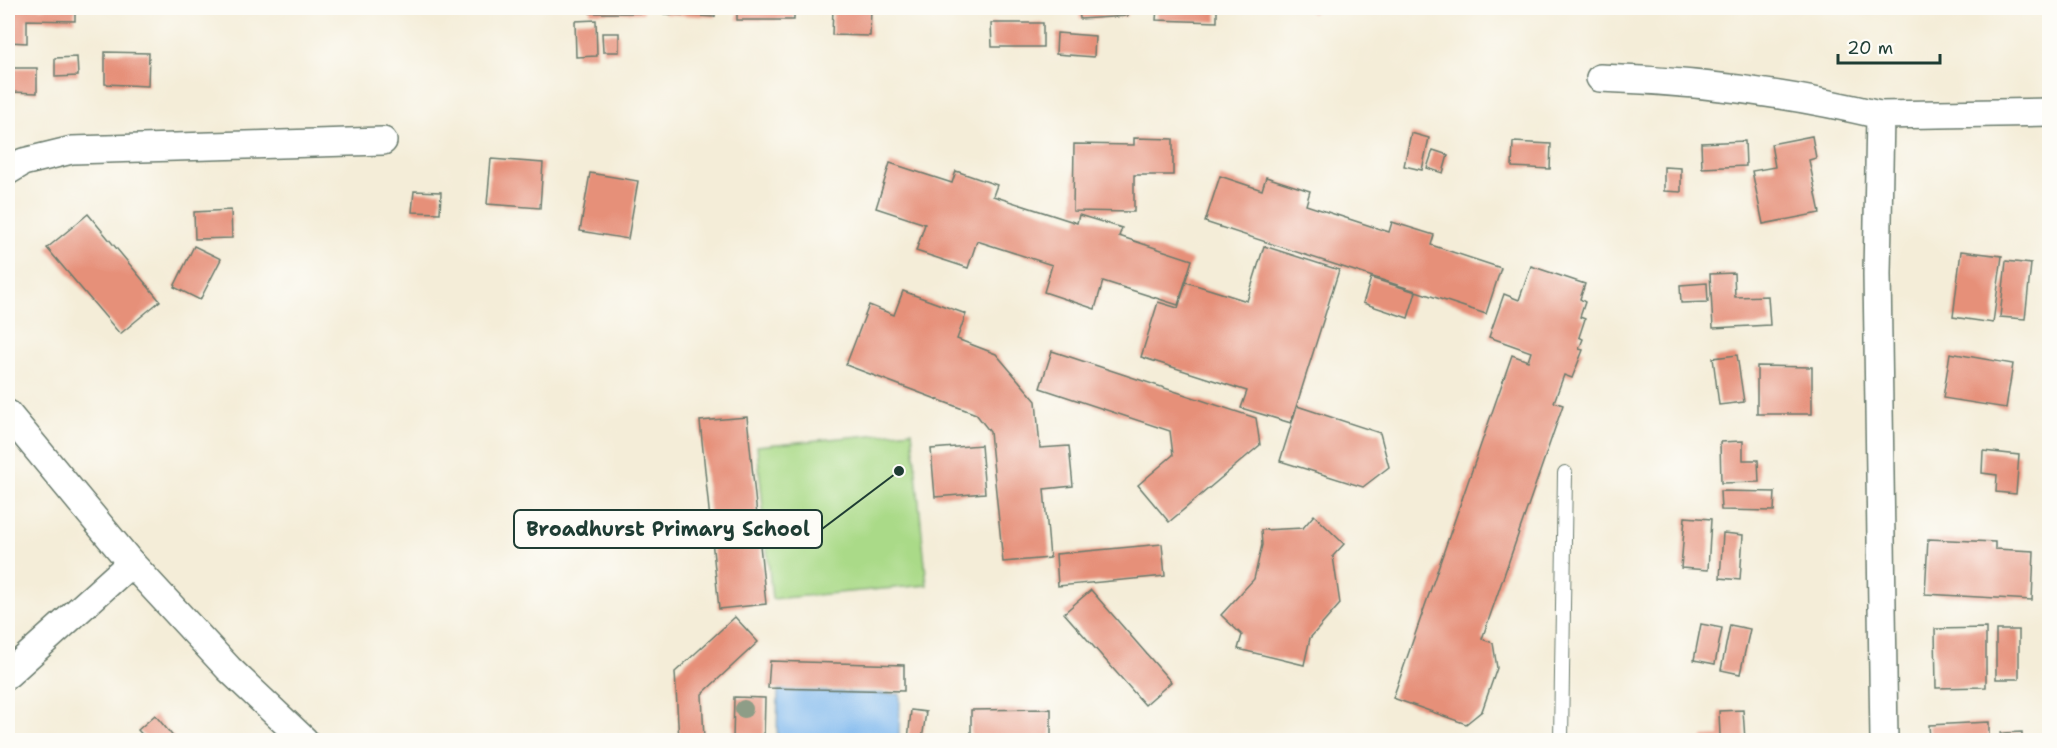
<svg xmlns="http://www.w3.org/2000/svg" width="2057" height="748" viewBox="0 0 2057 748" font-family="'Shantell Sans',sans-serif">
<rect width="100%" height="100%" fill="#fdfcf7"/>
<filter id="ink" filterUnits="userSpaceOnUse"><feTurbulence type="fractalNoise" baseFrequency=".0167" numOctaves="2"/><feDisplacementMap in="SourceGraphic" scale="12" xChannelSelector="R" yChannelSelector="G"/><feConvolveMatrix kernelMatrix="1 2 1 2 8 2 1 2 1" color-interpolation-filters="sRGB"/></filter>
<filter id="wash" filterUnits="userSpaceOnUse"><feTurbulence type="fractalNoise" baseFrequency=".008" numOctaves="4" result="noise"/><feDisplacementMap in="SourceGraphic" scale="24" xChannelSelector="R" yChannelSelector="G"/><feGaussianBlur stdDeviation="1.35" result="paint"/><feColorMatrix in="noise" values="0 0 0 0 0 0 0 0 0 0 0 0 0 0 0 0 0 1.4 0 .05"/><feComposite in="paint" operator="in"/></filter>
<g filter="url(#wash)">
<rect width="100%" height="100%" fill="#f4edd8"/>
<polygon fill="#aada88" stroke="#648c5e" stroke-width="1.5" points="912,431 927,585 772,599 757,446"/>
<polygon fill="#7db7ee" stroke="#4e7a91" stroke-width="1.5" points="778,690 900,694 899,740 777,740"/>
<g id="blocks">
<g fill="#e69079">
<polygon points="8,8 75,8 75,21 27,20 27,43 8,42"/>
<rect x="590" y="8" width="53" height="5"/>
<polygon points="664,8 715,8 715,17 664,14"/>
<rect x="737" y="8" width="57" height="12"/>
<polygon points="833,8 871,8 870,36 832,35"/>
<polygon points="1079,8 1128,8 1128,16 1080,19"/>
<polygon points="1157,8 1217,8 1217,22 1156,20"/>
<polygon points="1306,8 1319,8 1312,14"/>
<polygon points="596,20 597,56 576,57 575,21"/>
<polygon points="991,23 1043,23 1043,47 992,47"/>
<polygon points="602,33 619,33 619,52 603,52"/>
<polygon points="1057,33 1095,36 1094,57 1056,54"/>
<polygon points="105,52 149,53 148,86 105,84"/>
<polygon points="77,57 78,76 55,77 55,58"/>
<polygon points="11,68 37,68 37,93 11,92"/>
<polygon points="1411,133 1429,138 1422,170 1404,166"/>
<polygon points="1812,136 1816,158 1809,160 1820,213 1763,224 1752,171 1775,167 1771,144"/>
<polygon points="1134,138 1173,139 1173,175 1134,175 1134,212 1073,211 1074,144 1134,145"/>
<polygon points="1745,141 1746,166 1702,168 1701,143"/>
<polygon points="1513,142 1551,144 1550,169 1512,167"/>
<polygon points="1433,150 1448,155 1443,173 1427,168"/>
<polygon points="491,159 543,163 540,208 487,204"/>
<polygon points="890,163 952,183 956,171 997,185 993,196 1077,223 1079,215 1122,228 1119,236 1192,260 1178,305 1103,281 1095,309 1044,292 1052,265 977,241 968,268 916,251 925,224 876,208"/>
<polygon points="1664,167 1681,168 1681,192 1664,191"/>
<polygon points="590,173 638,181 628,239 580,231"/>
<polygon points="1220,176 1262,190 1266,177 1310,191 1306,205 1389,232 1392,222 1434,235 1431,245 1501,268 1486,314 1205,222"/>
<polygon points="414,191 441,192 440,213 412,212"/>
<polygon points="231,210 232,238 195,239 194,212"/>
<polygon points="88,214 160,301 120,334 47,248"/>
<polygon points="194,246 221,259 200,300 174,287"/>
<polygon points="1264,246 1339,270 1291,423 1241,408 1247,391 1141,357 1158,302 1178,308 1186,282 1247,301"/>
<polygon points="1961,251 2002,256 1993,323 1953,317"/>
<polygon points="2006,261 2031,264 2025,319 2000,317"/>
<polygon points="1531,266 1585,284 1580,299 1585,302 1580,317 1585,319 1579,337 1583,339 1579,349 1583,350 1572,378 1564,375 1554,402 1563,405 1482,639 1493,643 1497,668 1482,711 1466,724 1393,698 1512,355 1528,361 1531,352 1489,337 1504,294 1519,300"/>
<polygon points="1734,273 1735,297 1768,296 1770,325 1713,328 1710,274"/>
<polygon points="1371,278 1416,292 1408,318 1363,303"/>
<polygon points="1707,283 1708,302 1681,303 1680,285"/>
<polygon points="903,291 966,314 957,339 996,354 1036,401 1040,448 1069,446 1073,486 1044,489 1050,558 1003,562 990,432 976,414 846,365 869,305 894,315"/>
<polygon points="1052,351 1256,418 1260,445 1169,522 1138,485 1173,455 1170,431 1040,388"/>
<polygon points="1950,353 2013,364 2006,408 1943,398"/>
<polygon points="1737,355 1744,402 1719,405 1713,358"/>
<polygon points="1757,366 1812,367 1812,414 1757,414"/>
<polygon points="1297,406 1380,433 1389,467 1363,487 1280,461"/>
<polygon points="747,417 766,604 719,609 700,421"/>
<polygon points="1743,441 1743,460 1758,460 1759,482 1721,483 1720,442"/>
<polygon points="981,445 985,493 935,497 931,449"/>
<polygon points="1983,451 2019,455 2016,494 1996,492 1997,475 1982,473"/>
<polygon points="1720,491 1775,492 1774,511 1721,510"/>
<polygon points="1314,515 1344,544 1333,556 1340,604 1310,638 1304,665 1238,649 1242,635 1221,615 1254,579 1262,545 1261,530 1303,528"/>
<polygon points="1685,517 1711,519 1708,570 1681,568"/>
<polygon points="1723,533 1743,535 1740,580 1720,578"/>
<polygon points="1928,539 1995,542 1995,549 2034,551 2032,600 1925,594"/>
<polygon points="1162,544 1165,576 1058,586 1056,554"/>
<polygon points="1091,590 1171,682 1145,705 1064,613"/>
<polygon points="735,617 758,642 702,694 704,740 679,740 675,672"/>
<polygon points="1701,624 1722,628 1715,664 1694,660"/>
<polygon points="1730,625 1750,629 1740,674 1721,670"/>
<polygon points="1986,628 1986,687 1936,688 1935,629"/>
<rect x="1996" y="630" width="23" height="49"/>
<polygon points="770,661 904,665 904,691 768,688"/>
<polygon points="734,697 765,698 764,740 733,740"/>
<polygon points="1051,709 1051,740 971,740 971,710"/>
<polygon points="911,710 926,712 922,740 908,740"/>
<polygon points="1743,710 1745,740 1703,740 1703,737 1720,736 1719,711"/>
<polygon points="155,715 176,740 147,740 138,730"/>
<polygon points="1989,722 1989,740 1930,740 1929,725"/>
<polygon points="2022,732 2022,740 2001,740 2001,733"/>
<polygon points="2049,736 2049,740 2030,740 2029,737"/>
</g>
</g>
</g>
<g filter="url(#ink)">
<use href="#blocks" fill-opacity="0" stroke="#6a7b6d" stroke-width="1.5"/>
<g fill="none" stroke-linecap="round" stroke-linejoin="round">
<g stroke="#6a7b6d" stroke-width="16">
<polyline id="lane" points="1561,740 1565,473"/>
</g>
<g stroke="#6a7b6d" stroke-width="30">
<g id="street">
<path d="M1600 78C1695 81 1789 93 1880 115L1877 274 1884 740"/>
<polyline points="1880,115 2050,112"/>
<polyline points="8,171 23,162 72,150 383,141"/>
<polyline points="8,414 131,563 229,669 304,740"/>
<polyline points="8,674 131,563"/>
</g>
</g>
<use href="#lane" stroke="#fff" stroke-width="14"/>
<use href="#street" stroke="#fff" stroke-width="27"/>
</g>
<circle fill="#8e9d87" cx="744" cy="709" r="9"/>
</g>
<path fill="none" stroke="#1f3d34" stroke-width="2" d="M899 471L822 529"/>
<circle fill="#1f3d34" stroke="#fdfcf7" stroke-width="2" cx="899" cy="471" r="6"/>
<rect fill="#fdfcf7" stroke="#1f3d34" stroke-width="2" x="514" y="510" width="308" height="38" rx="6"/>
<g font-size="20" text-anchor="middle" font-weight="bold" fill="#1f3d34">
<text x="668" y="536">Broadhurst Primary School</text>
</g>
<rect width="2057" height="748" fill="none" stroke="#fdfcf7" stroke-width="30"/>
<path d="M1838 54v9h102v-9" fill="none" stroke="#1f3d34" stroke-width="3"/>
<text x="1847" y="54" font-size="18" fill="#1f3d34" stroke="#fdfcf7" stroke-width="4.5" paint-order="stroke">20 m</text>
</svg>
